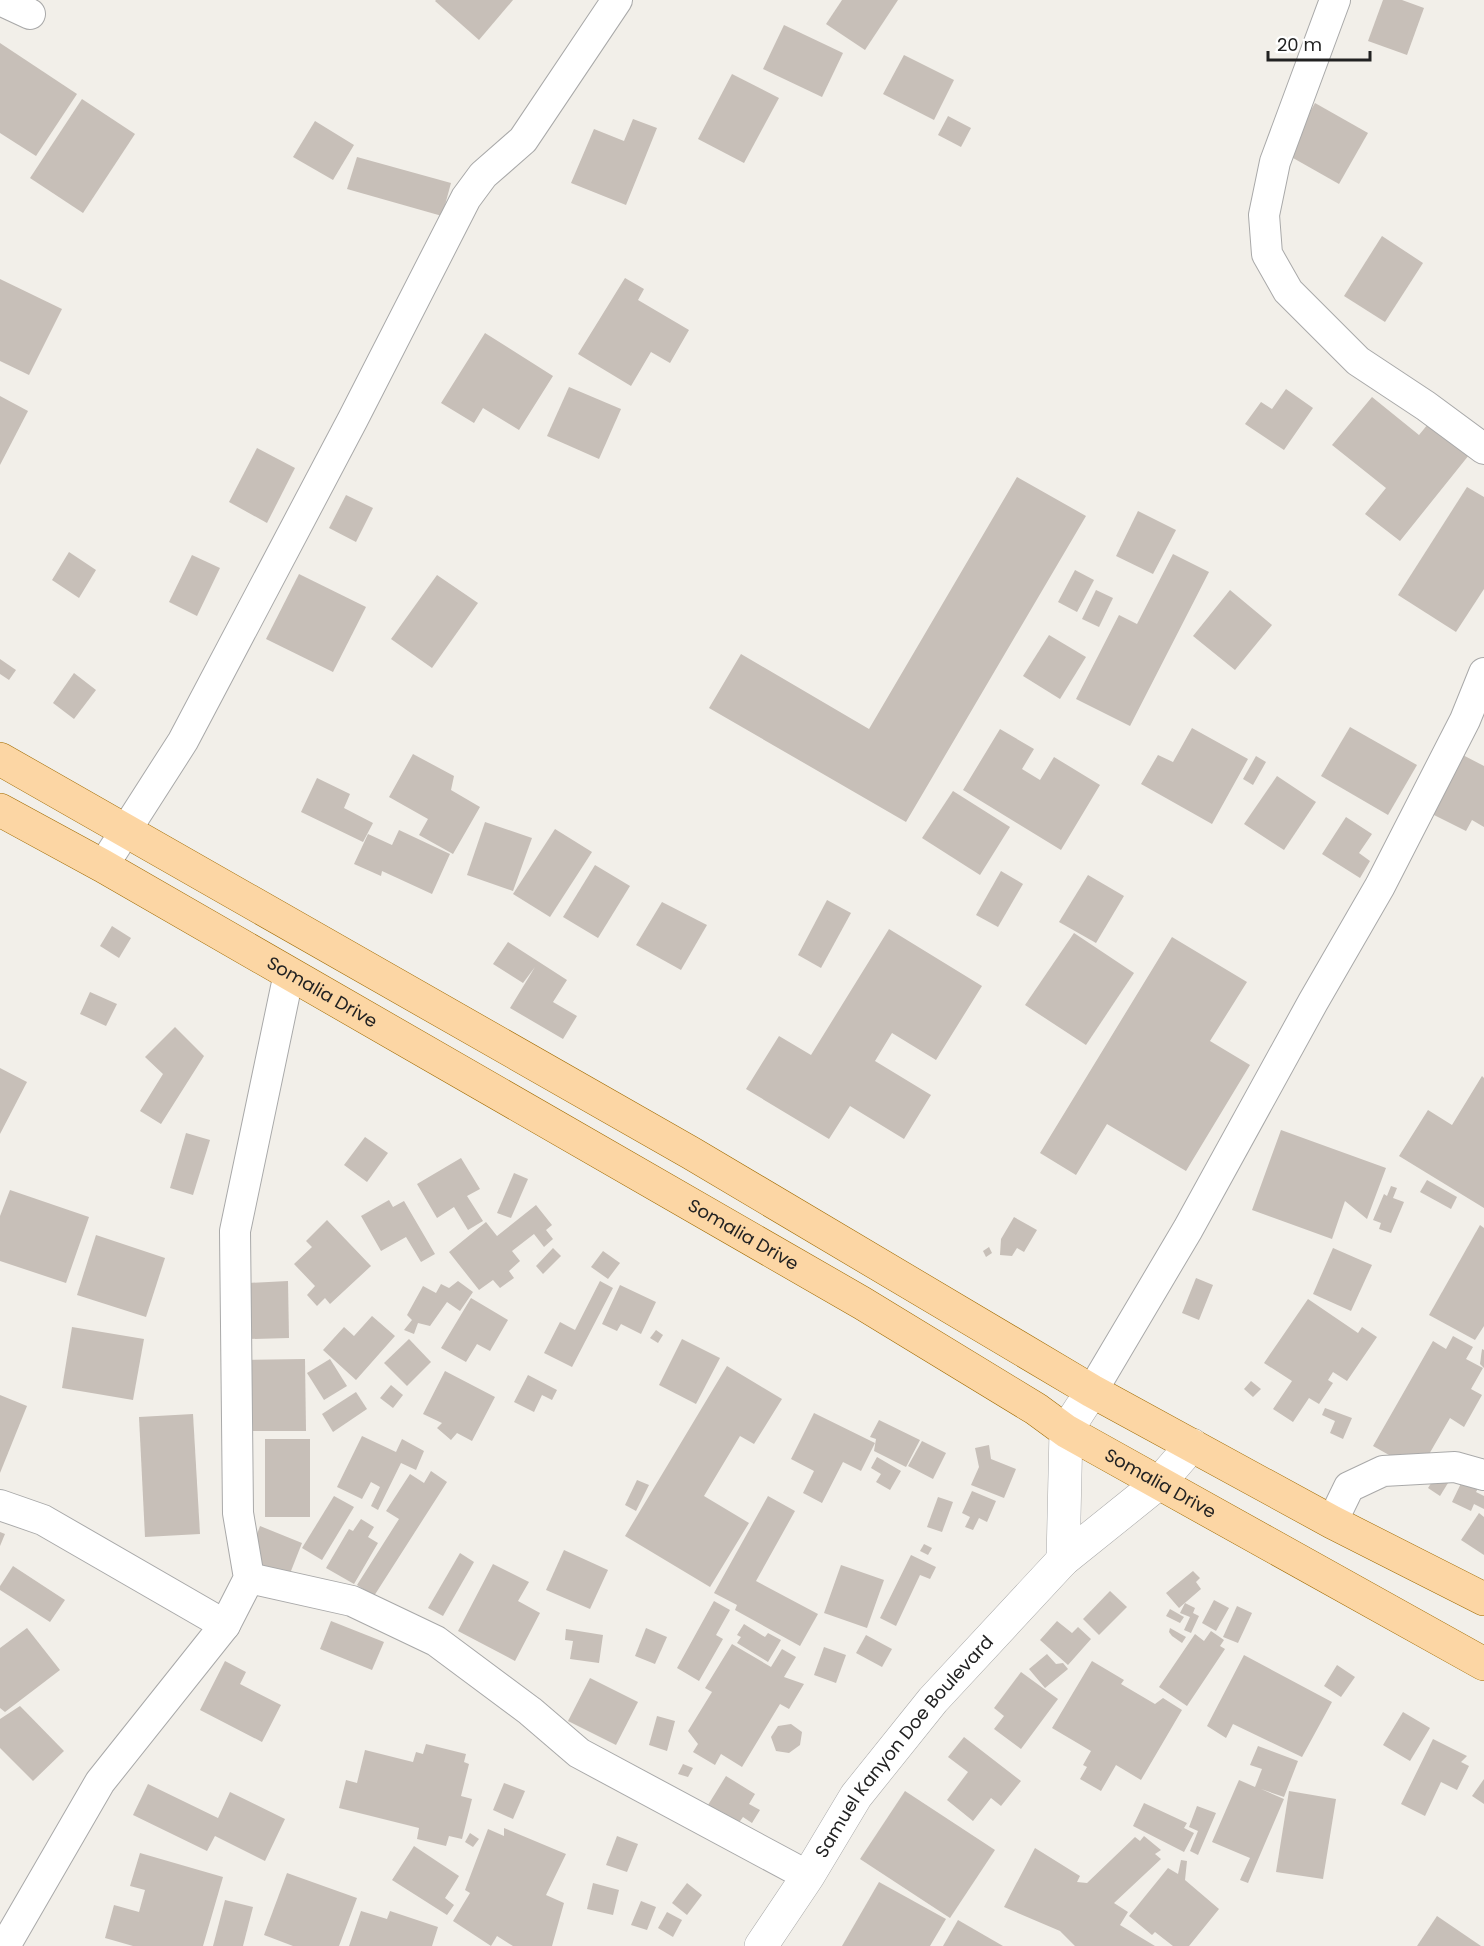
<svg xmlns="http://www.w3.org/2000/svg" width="1484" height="1946" viewBox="0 0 1484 1946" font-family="Poppins,sans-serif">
<rect width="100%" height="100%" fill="#f2efe9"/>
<g fill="#c7bfb8">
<polygon points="436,0 513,0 479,40 435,1"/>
<polygon points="842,0 898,0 865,50 826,24"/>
<polygon points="1383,0 1402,0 1424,8 1407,55 1368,41"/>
<polygon points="784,25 843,53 822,97 763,69"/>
<polygon points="0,43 77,94 36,156 0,133"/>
<polygon points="904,55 954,80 934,120 883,94"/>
<polygon points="732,74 779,98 744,163 698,139"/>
<polygon points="82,99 135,134 83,213 30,178"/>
<polygon points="1315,103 1368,133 1339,184 1286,154"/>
<polygon points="948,116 971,128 961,147 938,135"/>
<polygon points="633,119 657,128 626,205 571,183 594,129 624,141"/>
<polygon points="315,121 354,145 333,180 293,157"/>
<polygon points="357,157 451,183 442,216 347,189"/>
<polygon points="1382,236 1423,263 1385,322 1344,296"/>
<polygon points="625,278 644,289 638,300 689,330 670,363 651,352 631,386 578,354"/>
<polygon points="0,279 62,309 29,375 0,361"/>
<polygon points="485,333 553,376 519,430 483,408 474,423 441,403"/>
<polygon points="569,387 621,409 599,459 547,436"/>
<polygon points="1286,389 1313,408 1284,450 1245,424 1261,402 1272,409"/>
<polygon points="0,396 28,411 0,465"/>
<polygon points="1372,397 1419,435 1433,418 1473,450 1400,541 1365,514 1386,488 1332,445"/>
<polygon points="257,448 295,468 267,523 229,502"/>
<polygon points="1017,477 1086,516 906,822 709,708 741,654 869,729"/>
<polygon points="1467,487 1484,497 1484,589 1456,632 1398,595"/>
<polygon points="346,495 373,508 356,542 329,528"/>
<polygon points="1138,511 1176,530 1153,574 1116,556"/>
<polygon points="69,552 96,570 79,598 52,580"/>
<polygon points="1173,554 1209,572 1130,726 1076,699 1119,615 1137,624"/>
<polygon points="192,555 220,568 197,616 169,602"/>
<polygon points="1075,570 1094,580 1077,612 1058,602"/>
<polygon points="299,574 366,607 333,672 266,639"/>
<polygon points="437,575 478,603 432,668 391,639"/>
<polygon points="1096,590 1113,598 1099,627 1082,619"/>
<polygon points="1230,590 1272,625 1235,670 1193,636"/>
<polygon points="1049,635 1086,657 1060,699 1023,676"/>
<polygon points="0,659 16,670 9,680 0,674"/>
<polygon points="74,673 96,690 74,719 53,703"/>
<polygon points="1350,727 1417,765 1388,815 1321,776"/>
<polygon points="1192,728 1248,759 1212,824 1141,784 1158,755 1173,762"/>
<polygon points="1000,729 1034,749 1022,769 1040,780 1054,757 1100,785 1061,850 963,790"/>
<polygon points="1457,752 1484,766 1484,827 1472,820 1466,831 1426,811"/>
<polygon points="413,754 454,776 451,790 480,807 453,854 419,835 428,819 389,797"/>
<polygon points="1256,756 1266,762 1253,785 1243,779"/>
<polygon points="1277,776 1316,802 1284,850 1244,824"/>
<polygon points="317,778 350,794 344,808 373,823 363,842 301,812"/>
<polygon points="953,791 1010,827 980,875 922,838"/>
<polygon points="1346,817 1372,834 1359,853 1370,861 1360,878 1322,854"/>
<polygon points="485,822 532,838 513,891 467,875"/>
<polygon points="555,829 592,852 550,917 513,894"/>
<polygon points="399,830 450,854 432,894 382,871 381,876 354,864 368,834 392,845"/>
<polygon points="595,865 630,886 598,938 563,917"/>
<polygon points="1001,871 1023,884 998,927 976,915"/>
<polygon points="1088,875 1124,896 1096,943 1059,922"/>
<polygon points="827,900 851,913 821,968 798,955"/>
<polygon points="662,902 707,925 681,970 636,945"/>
<polygon points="112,926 131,938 119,958 100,946"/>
<polygon points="889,929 982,986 936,1060 892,1033 875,1061 931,1095 904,1139 850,1106 829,1139 746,1089 779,1036 811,1055"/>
<polygon points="1074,933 1134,973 1086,1045 1025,1005"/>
<polygon points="1172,937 1247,982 1210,1041 1250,1065 1186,1171 1107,1124 1076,1175 1040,1153"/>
<polygon points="508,942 567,980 553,1002 577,1016 563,1039 510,1008 535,967 523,983 493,964"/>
<polygon points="90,992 117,1004 106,1026 80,1014"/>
<polygon points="175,1027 204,1056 161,1124 140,1111 163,1074 145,1057"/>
<polygon points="0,1068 27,1082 0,1134"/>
<polygon points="1482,1076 1484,1078 1484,1208 1399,1156 1428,1110 1452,1125"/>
<polygon points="1281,1130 1386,1168 1367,1219 1345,1201 1332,1239 1252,1210"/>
<polygon points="186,1133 210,1140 193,1195 170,1188"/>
<polygon points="365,1137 388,1153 367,1182 344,1165"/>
<polygon points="461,1158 480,1189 467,1196 483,1221 468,1230 454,1207 437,1218 417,1184"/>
<polygon points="514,1173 528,1179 511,1218 497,1213"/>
<polygon points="1427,1180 1457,1197 1451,1209 1420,1192"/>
<polygon points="1391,1186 1397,1188 1393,1198 1404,1202 1391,1233 1379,1229 1381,1223 1373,1220 1384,1194 1387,1196"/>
<polygon points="10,1190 89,1217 66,1283 0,1261 0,1216"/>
<polygon points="389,1200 393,1207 404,1201 435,1254 421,1262 406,1237 381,1251 361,1216"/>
<polygon points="536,1205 552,1225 546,1230 553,1239 544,1247 534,1234 512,1251 520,1261 509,1271 514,1278 500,1288 493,1280 479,1290 449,1252 486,1222 497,1236"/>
<polygon points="1014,1217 1037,1230 1024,1252 1017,1248 1012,1256 1000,1255 1001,1239"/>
<polygon points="327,1220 371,1266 330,1304 325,1298 317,1306 307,1295 315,1286 294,1264 312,1247 306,1241"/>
<polygon points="1480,1225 1484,1228 1484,1326 1475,1340 1429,1315"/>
<polygon points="96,1235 165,1258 146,1317 77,1295"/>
<polygon points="989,1247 992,1253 986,1257 983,1251"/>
<polygon points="553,1248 561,1256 543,1274 536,1266"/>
<polygon points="1333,1248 1372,1265 1351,1311 1313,1294"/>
<polygon points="603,1251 620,1263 608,1279 591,1267"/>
<polygon points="1196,1278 1213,1285 1199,1320 1182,1313"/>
<polygon points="288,1281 289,1338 249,1339 248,1283"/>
<polygon points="458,1281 473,1292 460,1311 447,1302 430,1326 418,1323 414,1334 404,1330 412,1320 407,1315 423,1286 436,1293 441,1284 449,1288"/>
<polygon points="600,1281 613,1288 572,1367 544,1353 560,1322 575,1330"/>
<polygon points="620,1285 656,1302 641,1334 621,1324 617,1331 602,1324"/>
<polygon points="471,1298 508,1320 490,1351 477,1344 466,1362 441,1348"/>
<polygon points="1308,1299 1358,1333 1362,1327 1377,1337 1347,1381 1333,1372 1328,1380 1333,1383 1319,1404 1309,1398 1293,1422 1273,1409 1292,1381 1264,1363"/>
<polygon points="372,1316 395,1336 356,1380 323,1350 344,1327 354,1336"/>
<polygon points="72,1327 144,1339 133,1400 62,1388"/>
<polygon points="656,1330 663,1335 658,1343 650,1338"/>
<polygon points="1453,1336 1473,1347 1466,1359 1483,1368 1471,1389 1482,1395 1464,1427 1450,1418 1428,1456 1422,1453 1414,1469 1373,1446 1433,1341 1446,1349"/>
<polygon points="409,1339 431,1362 407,1386 384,1363"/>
<polygon points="682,1339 720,1358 696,1404 659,1385"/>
<polygon points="1482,1349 1484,1350 1484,1368 1480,1364"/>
<polygon points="305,1359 306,1431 243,1431 242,1360"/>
<polygon points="330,1359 347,1386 324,1400 307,1373"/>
<polygon points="727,1366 782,1399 754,1444 740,1436 704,1496 749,1523 710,1587 625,1536"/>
<polygon points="445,1371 495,1397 472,1441 457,1433 451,1440 437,1428 442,1423 423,1414"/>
<polygon points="528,1375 557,1390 552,1400 542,1395 534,1412 514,1402"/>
<polygon points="1251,1381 1261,1389 1253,1397 1244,1389"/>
<polygon points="391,1385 403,1395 393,1408 380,1398"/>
<polygon points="356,1392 367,1409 333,1432 322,1414"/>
<polygon points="0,1395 27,1406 0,1473"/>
<polygon points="1325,1408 1352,1418 1343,1439 1330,1433 1335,1421 1322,1415"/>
<polygon points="814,1413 875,1443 861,1471 843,1462 822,1503 803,1493 814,1471 791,1459"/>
<polygon points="193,1414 200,1534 145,1537 139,1417"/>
<polygon points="879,1420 920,1440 906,1467 874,1451 876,1439 870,1437"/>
<polygon points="362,1436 396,1452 402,1439 424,1451 416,1470 401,1463 378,1510 371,1506 380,1487 371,1482 362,1499 337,1487"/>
<rect x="265" y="1439" width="45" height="78"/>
<polygon points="922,1441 946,1453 933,1479 908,1466"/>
<polygon points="989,1445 991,1459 1016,1469 1004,1498 971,1485 979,1467 975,1448"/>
<polygon points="877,1457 901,1471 890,1490 876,1482 881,1474 871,1468"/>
<polygon points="431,1471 447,1482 374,1596 357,1585 399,1519 386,1511 410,1474 424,1483"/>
<polygon points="1466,1473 1482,1481 1476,1492 1484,1496 1484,1509 1474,1504 1471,1511 1452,1502"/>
<polygon points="1436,1476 1448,1483 1440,1496 1428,1488"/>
<polygon points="637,1480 649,1485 636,1511 625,1505"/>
<polygon points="972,1491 996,1501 987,1522 979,1518 973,1530 965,1527 970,1517 962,1513"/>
<polygon points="334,1496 354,1507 322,1560 302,1548"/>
<polygon points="768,1496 795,1511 756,1581 818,1614 800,1646 735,1610 737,1605 714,1593"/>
<polygon points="938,1497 953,1502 942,1532 927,1527"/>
<polygon points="1479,1513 1484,1517 1484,1555 1461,1540"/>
<polygon points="361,1519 374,1527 368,1537 378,1543 354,1584 326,1568 349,1529 353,1531"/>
<polygon points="260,1526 302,1543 289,1576 247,1560"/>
<polygon points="0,1532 5,1534 0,1546"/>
<polygon points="924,1544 932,1548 928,1555 920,1551"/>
<polygon points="564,1550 608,1570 590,1609 546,1590"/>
<polygon points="460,1553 474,1562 443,1616 428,1608"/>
<polygon points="911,1555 936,1567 930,1579 920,1575 896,1626 880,1618"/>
<polygon points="493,1564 529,1582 518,1601 540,1613 515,1661 458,1631"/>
<polygon points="841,1565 884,1580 867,1628 824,1613"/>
<polygon points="13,1566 65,1600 50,1622 0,1590 0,1586"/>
<polygon points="1193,1571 1200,1578 1196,1582 1201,1589 1179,1608 1166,1593"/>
<polygon points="1110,1591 1127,1607 1099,1635 1083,1619"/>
<polygon points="1214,1600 1229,1608 1216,1631 1202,1623"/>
<polygon points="714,1601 730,1610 716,1635 723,1639 699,1681 677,1668"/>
<polygon points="1185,1603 1195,1608 1193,1613 1199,1616 1191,1633 1184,1630 1190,1617 1180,1613"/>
<polygon points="1237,1606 1252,1613 1238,1643 1223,1637"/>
<polygon points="1170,1609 1184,1617 1180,1623 1166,1616"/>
<polygon points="331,1621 384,1642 372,1670 320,1649"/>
<polygon points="1057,1621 1072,1633 1078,1627 1091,1639 1068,1665 1040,1640"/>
<polygon points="744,1624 765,1637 768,1633 781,1640 768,1662 737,1643 741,1637 737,1635"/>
<polygon points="27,1628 60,1670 5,1712 0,1708 0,1648"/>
<polygon points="646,1628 667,1637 655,1664 635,1656"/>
<polygon points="1170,1628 1186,1637 1182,1643 1172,1636 1169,1632"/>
<polygon points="566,1629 603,1635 599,1663 570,1659 573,1641 565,1640"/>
<polygon points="1211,1631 1224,1640 1220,1646 1225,1649 1187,1706 1159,1687 1195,1634 1204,1641"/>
<polygon points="866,1635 892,1649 882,1667 856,1653"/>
<polygon points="732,1644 771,1667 782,1649 796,1657 784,1677 804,1684 789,1709 780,1704 742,1767 721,1754 715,1765 693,1752 698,1744 688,1731 712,1692 705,1688"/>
<polygon points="824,1647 846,1655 836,1683 814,1675"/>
<polygon points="1047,1654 1056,1664 1063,1663 1068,1669 1045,1688 1029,1669"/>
<polygon points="1244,1655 1332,1702 1302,1757 1233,1724 1226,1738 1207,1726"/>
<polygon points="225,1661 246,1672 240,1684 281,1705 262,1742 200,1710"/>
<polygon points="1092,1661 1124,1680 1121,1684 1155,1704 1163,1698 1182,1710 1141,1780 1116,1765 1101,1791 1080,1779 1087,1767 1083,1765 1091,1751 1052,1728"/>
<polygon points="1337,1665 1355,1677 1341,1697 1324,1686"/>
<polygon points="1021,1672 1058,1699 1021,1749 994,1729 1004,1716 994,1708"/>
<polygon points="590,1678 638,1702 616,1745 568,1721"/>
<polygon points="20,1706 64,1751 33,1781 0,1748 0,1719"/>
<polygon points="1403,1712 1430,1728 1410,1761 1383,1745"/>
<polygon points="657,1716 675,1721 667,1751 649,1745"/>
<polygon points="791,1724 802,1732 800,1745 789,1753 776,1751 771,1737 778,1726"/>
<polygon points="964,1737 1021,1781 1001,1806 991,1798 973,1821 947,1800 968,1772 948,1757"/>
<polygon points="1433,1739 1467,1756 1461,1762 1469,1766 1457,1790 1441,1782 1425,1816 1401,1804"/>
<polygon points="426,1744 466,1754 464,1762 469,1764 461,1796 472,1799 462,1839 449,1836 446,1846 417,1839 419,1828 339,1808 346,1780 357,1783 365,1750 413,1762 416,1752 423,1754"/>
<polygon points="1258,1746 1298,1761 1284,1797 1261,1789 1284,1799 1248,1883 1240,1880 1250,1858 1212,1842 1239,1780 1255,1787 1262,1769 1250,1765"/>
<polygon points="683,1764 693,1768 688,1777 678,1774"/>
<polygon points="726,1776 755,1794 749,1804 760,1810 752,1823 743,1817 738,1824 708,1805"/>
<polygon points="1484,1779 1484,1804 1472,1796"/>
<polygon points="504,1783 525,1791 513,1819 493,1810"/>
<polygon points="148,1784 218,1818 230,1792 285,1819 265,1861 215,1836 207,1851 133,1815"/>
<polygon points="905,1791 995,1850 950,1918 860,1859"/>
<polygon points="1289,1791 1336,1799 1323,1879 1276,1872"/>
<polygon points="1144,1803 1187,1823 1184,1828 1194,1833 1184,1852 1133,1826"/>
<polygon points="1197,1806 1216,1813 1198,1855 1190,1851 1198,1831 1189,1827"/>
<polygon points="504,1828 566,1854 546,1895 564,1903 552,1946 513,1946 497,1936 491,1946 453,1921 470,1893 465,1890 488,1829 504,1836"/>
<polygon points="470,1833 479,1839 473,1847 465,1842"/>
<polygon points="617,1836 638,1844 627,1872 606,1865"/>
<polygon points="1144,1836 1161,1850 1155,1854 1161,1859 1114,1903 1128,1912 1120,1925 1155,1946 1075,1946 1060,1931 1004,1907 1035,1848 1080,1876 1077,1882 1087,1883 1135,1837 1140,1841"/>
<polygon points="414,1846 459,1876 445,1898 454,1905 447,1915 392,1880"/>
<polygon points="140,1853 223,1877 203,1946 133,1946 105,1938 114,1905 139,1912 145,1890 130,1886"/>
<polygon points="1181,1860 1187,1861 1185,1880 1219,1909 1189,1946 1173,1946 1155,1932 1152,1935 1129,1916 1168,1868 1178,1874"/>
<polygon points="287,1873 357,1898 339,1946 293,1946 264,1935"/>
<polygon points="879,1882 946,1919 930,1946 842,1946"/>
<polygon points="593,1883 619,1890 613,1915 587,1909"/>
<polygon points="687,1883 702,1895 687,1915 672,1903"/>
<polygon points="225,1900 253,1907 243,1946 213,1946"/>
<polygon points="641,1901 656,1907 647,1930 631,1925"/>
<polygon points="361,1911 387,1919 390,1911 438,1927 432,1946 349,1946"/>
<polygon points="667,1912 682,1920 673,1937 658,1928"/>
<polygon points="1437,1916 1481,1946 1417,1946"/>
<polygon points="958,1920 1003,1946 943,1946"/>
</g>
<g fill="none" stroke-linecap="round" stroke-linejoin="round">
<g stroke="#a9a9a9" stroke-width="32">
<g id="minor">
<polyline points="0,0 30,14"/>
<polyline points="1335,0 1275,162 1264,215 1267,254 1288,291 1358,361 1426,406 1484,449"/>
<polyline points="103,866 183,741 353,419 466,198 483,175 523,140 617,0"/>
<polyline points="1092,1391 1188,1229 1313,1002 1380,886 1465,720 1484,673"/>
<polyline points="0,1505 43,1520 225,1625"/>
<polyline points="1332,1522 1349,1487 1383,1471 1455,1467 1484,1475"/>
<polyline points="249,1578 352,1601 436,1641 530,1711 579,1753 808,1876"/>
<polyline points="5,1946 100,1782 225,1625 249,1578 238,1513 235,1231 289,973"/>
</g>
</g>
<g stroke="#a9a9a9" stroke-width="34">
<g id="tertiary">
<polyline points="1063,1560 1066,1431 1092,1391"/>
<path id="s1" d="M761 1946 808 1876 856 1796 933 1700 1063 1560 1160 1482 1192 1445"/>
</g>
</g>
<g stroke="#a06b00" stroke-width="34">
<g id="primary">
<polyline points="0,759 691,1153 1092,1391 1332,1522 1484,1599"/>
<path id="s2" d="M0 810 103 866 862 1303 1036 1409 1066 1431 1484 1664"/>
</g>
</g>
<use href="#minor" stroke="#fff" stroke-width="30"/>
<use href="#tertiary" stroke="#fff" stroke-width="33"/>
<use href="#primary" stroke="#fcd6a4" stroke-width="33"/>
</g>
<g text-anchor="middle" stroke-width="4.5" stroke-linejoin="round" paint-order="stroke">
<g font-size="18" fill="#222" stroke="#fff">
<text dy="6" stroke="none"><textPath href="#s2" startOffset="370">Somalia Drive</textPath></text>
<text dy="6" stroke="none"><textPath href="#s2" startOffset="856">Somalia Drive</textPath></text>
<text dy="6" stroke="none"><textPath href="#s2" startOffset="1342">Somalia Drive</textPath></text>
<text dy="6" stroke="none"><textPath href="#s1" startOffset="246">Samuel Kanyon Doe Boulevard</textPath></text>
</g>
</g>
<path d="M1268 51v9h102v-9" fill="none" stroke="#222222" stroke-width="3"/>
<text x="1277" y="51" font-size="18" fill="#222222" stroke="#ffffff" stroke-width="4.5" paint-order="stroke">20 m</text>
</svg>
